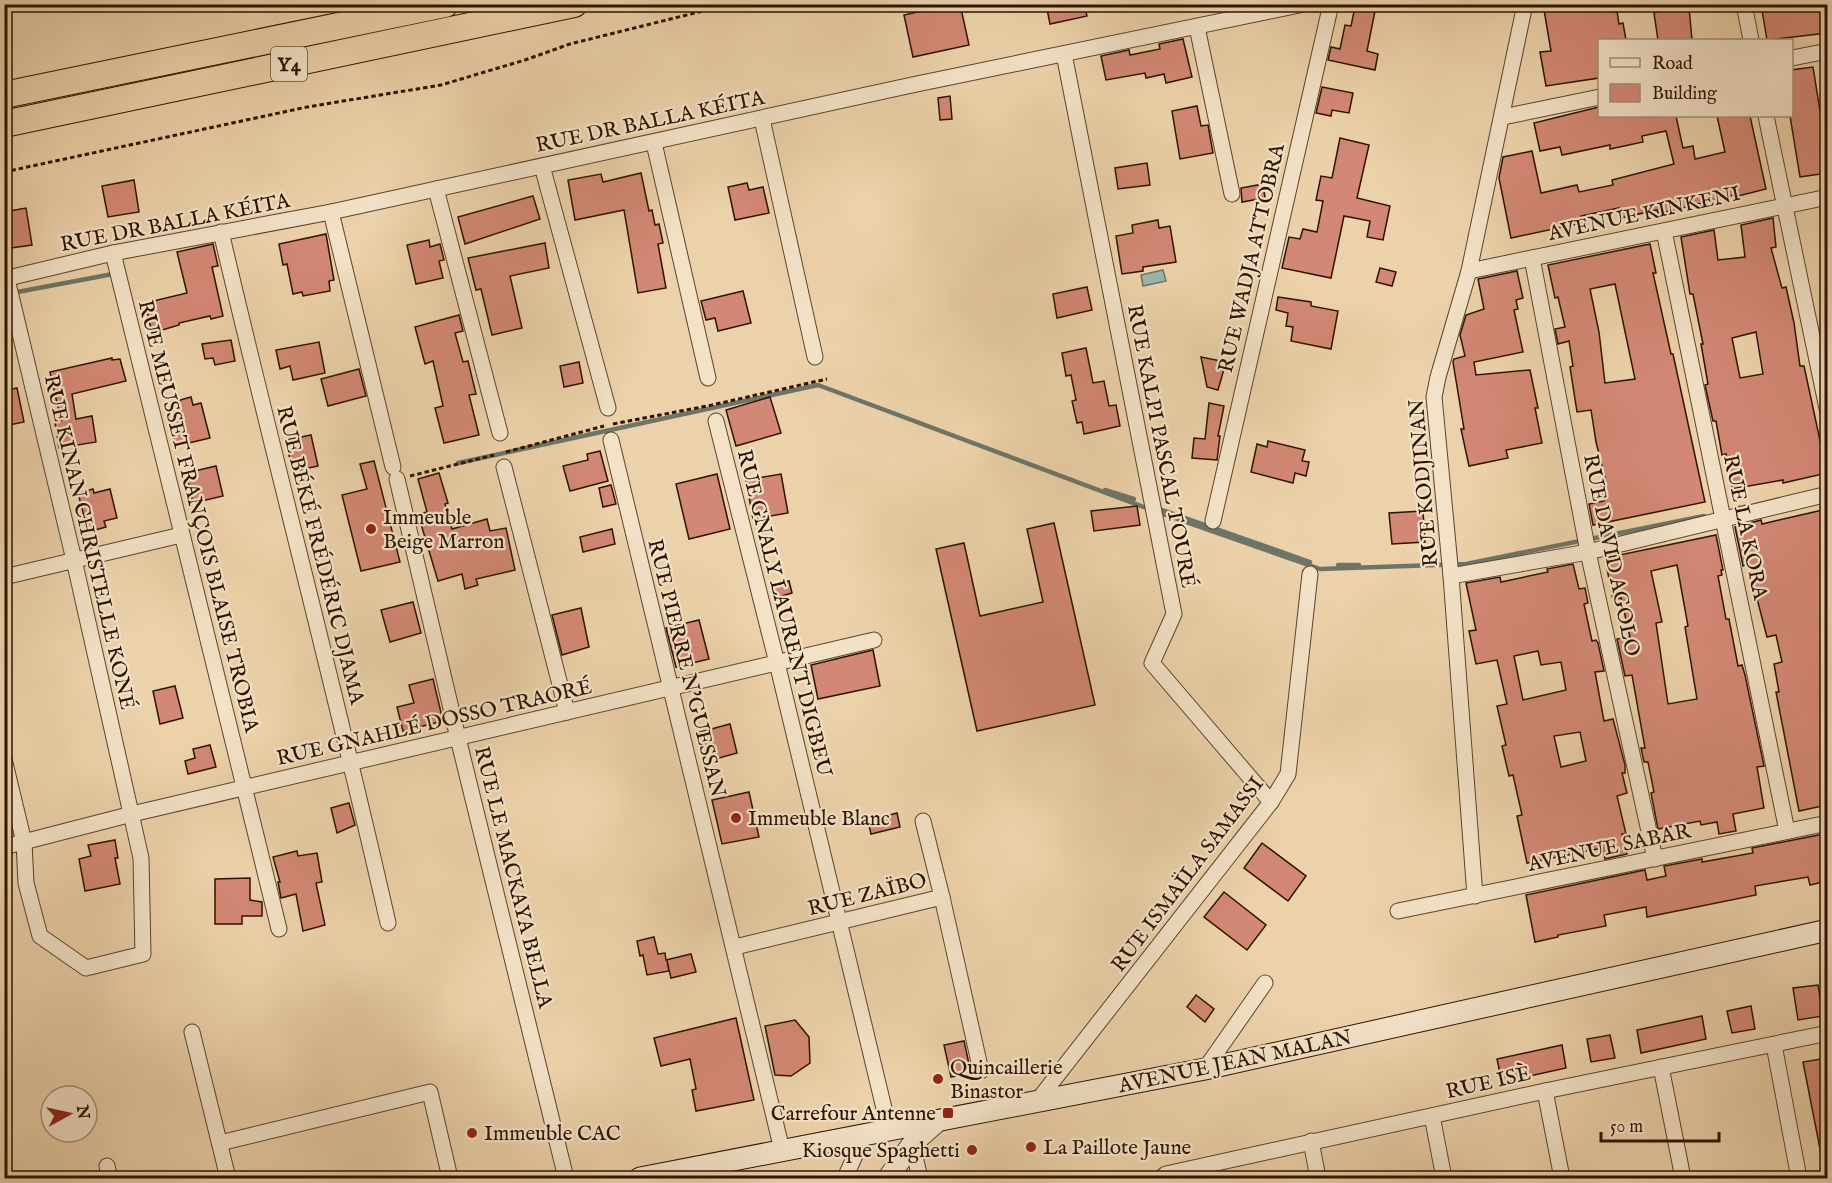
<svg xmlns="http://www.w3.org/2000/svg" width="1832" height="1183" viewBox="0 0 1832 1183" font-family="'IM FELL English',serif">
<rect width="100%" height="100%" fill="#ecd2aa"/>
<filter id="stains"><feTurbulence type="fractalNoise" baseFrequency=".00333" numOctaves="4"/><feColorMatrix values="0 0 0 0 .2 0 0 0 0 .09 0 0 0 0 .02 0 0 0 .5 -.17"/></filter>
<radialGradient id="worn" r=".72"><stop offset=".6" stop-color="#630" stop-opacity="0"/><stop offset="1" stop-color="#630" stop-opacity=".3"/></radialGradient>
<polygon fill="#99b7ac" stroke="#6e7567" stroke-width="1.5" points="1163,270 1166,281 1143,286 1141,275"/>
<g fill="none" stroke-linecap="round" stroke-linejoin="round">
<g stroke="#6e7567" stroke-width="4.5">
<polyline points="12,293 113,274"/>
<polyline points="458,463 818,385 1149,509"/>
<polyline points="1105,490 1134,499"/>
<polyline points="1734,509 1749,506"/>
<polyline points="1162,510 1310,562"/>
<polyline points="1157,512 1320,569 1466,564 1704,516"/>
<polyline points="1338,565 1359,565"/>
</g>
</g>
<g fill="#d38875" stroke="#2d1300" stroke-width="1.5" fill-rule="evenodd">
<polygon points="952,4 960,4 969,45 913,57 904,15"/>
<polygon points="1046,4 1084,4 1087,16 1050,24"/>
<polygon points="1543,4 1613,4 1614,12 1617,11 1619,24 1623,23 1626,40 1599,40 1599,78 1546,86 1540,52 1551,51"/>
<polygon points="1656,4 1678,4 1679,9 1689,7 1692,40 1658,40 1654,13 1657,12"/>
<polygon points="1761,4 1827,4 1827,33 1767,40"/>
<polygon points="1355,7 1375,11 1367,51 1378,54 1375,70 1328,60 1331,47 1340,49 1345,25 1351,26"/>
<polygon points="1183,39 1192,77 1166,83 1164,74 1146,78 1145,73 1106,80 1101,56 1129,50 1130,55 1160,49 1159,44"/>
<polygon points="1813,67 1821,117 1826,116 1827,129 1827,173 1800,177 1790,116 1791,116 1791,70"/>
<polygon points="1322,87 1353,93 1349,113 1332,110 1331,116 1316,113"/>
<polygon points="950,96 952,119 940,120 938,98"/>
<polygon points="1197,106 1201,126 1208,125 1213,153 1180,159 1172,111"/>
<polygon points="1599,107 1599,116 1676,116 1683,148 1693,146 1695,159 1725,152 1717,116 1750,116 1766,189 1734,197 1734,195 1658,214 1657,210 1621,218 1619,208 1581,216 1582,223 1511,238 1499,178 1503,157 1532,151 1541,193 1577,185 1579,192 1613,185 1612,180 1674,164 1666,131 1642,136 1643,142 1610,149 1610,145 1562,155 1560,147 1540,151 1534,123"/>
<polygon points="1340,138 1369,145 1357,198 1390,206 1383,240 1367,237 1370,221 1344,216 1331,278 1282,268 1289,237 1300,239 1303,229 1317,232 1323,201 1316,200 1321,176 1332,178"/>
<polygon points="1147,163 1150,185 1118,189 1115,168"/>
<polygon points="641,173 649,211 652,210 655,225 659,224 663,243 658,244 666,288 638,293 624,210 575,220 568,180 601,174 603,182"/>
<polygon points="134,180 139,212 108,217 102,186"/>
<polygon points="747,183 749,190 763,187 769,213 735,220 728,187"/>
<polygon points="1263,184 1265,198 1242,202 1241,188"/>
<polygon points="533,196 540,219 465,244 458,217"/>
<polygon points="26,208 32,245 4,249 4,212"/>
<path d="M1773 218 1776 247 1771 248 1782 288 1786 287 1794 323 1800 366H1804L1827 473 1783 483V480L1732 489 1726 454 1722 455 1716 421H1713L1705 385 1708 384 1701 344H1703L1693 294H1690L1681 237 1714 230 1718 260 1745 257 1741 225ZM1756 332 1763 374 1740 378 1732 338Z"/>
<polygon points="1158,220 1159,228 1170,226 1176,262 1143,267 1143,271 1122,274 1116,236 1133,233 1132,225"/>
<polygon points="326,234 334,280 329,281 330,291 303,296 302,292 293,294 287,264 283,265 279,244"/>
<polygon points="429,240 430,247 440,244 444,260 439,261 443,278 416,284 407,245"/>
<polygon points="545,243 549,268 510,276 522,328 492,335 481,289 476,290 468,258"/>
<polygon points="213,244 218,266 212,267 223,316 211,319 210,316 179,323 179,325 152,333 145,303 187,293 177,252"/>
<path d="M1650 244 1656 273H1653L1671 354H1673L1705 502 1593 525 1589 504 1604 501 1601 483 1606 482 1596 442 1591 410 1577 412 1570 367 1573 366 1569 341 1558 344 1555 329 1565 327 1558 297 1555 298 1548 265ZM1615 284 1635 379 1605 383 1599 332 1590 289Z"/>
<polygon points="1380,268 1396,272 1392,286 1376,282"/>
<polygon points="1517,271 1523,298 1516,300 1518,309 1514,310 1523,352 1474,362 1476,375 1530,370 1538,408 1535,408 1542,443 1506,450 1508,458 1469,466 1461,429 1464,429 1453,362 1454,359 1465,356 1460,335 1466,315 1484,309 1478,279"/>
<polygon points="1087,287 1092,310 1057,318 1053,294"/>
<polygon points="743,291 751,323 718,331 715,318 706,320 701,301"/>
<polygon points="1278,297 1311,302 1311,306 1338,311 1331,349 1291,341 1293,327 1286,326 1288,313 1276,310"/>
<polygon points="459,315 463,331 455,333 463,362 468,361 476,394 469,395 479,435 444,443 435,408 443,406 433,361 425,364 415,327"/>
<polygon points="231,340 235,361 215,365 213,358 205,359 202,344"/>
<polygon points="319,342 325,373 293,380 290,366 280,369 276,350"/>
<polygon points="1086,348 1093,383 1104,381 1109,406 1116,405 1120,426 1084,434 1082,422 1077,423 1072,401 1076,400 1071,375 1066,376 1062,353"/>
<polygon points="1201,357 1226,362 1218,390 1207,387"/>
<polygon points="112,358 112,360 120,359 126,381 72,394 76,419 92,416 96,442 59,448 55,422 61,421 50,372"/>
<polygon points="579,362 583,383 564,387 560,366"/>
<polygon points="359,369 366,396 328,406 321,379"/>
<polygon points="17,388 24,422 4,426 4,391"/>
<polygon points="191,397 193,405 201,403 210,438 176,446 166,404"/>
<polygon points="770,397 781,433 736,446 726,410"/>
<polygon points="1209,403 1224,406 1218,436 1220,436 1217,460 1192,458 1194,438 1205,439"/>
<polygon points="311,435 318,466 299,470 297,463 291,465 286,440"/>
<polygon points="1268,441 1305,450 1302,461 1309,462 1306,476 1295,473 1293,483 1251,472 1257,444 1267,447"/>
<polygon points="600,451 608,481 570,491 563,466 588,460 587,454"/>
<polygon points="374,461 400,562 361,571 342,495 367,489 360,464"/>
<polygon points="216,466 223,496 193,503 186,473"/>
<polygon points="439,473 448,503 445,504 452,529 487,519 490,531 506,528 515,570 476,579 478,585 465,589 462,574 438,581 418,514 427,512 418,479"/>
<polygon points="717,474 730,529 689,539 676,484"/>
<polygon points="781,474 788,513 753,519 746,480"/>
<polygon points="611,485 616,504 603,507 599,488"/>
<polygon points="93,489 94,493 110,489 117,518 104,521 106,527 88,532 78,493"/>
<polygon points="1137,506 1140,525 1094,531 1091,511"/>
<polygon points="1827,509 1827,805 1799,811 1776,692 1779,692 1774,664 1782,662 1776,635 1767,637 1748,564 1743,566 1735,527 1761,520 1762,524"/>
<polygon points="1423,511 1425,542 1392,544 1389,513"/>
<polygon points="1054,523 1095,705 977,731 936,549 964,543 980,616 1043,602 1027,529"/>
<polygon points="612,529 615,544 583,552 580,537"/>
<path d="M1716 535 1723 570H1721L1722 575 1718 576 1726 619H1729L1738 666 1742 665 1745 675 1764 766 1757 767 1764 808 1733 814 1736 831 1719 834 1717 822 1701 825 1700 821 1658 829 1651 793 1654 792 1648 762H1644L1641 748H1645L1632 675 1625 676 1617 639 1630 637 1621 598 1613 600 1605 558ZM1677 565 1688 626 1685 627 1697 699 1668 704 1656 623 1662 622 1651 571Z"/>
<path d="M1573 564 1579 589 1585 588 1588 603 1584 604 1592 641 1596 640 1598 643 1604 671 1595 672 1604 721 1613 719 1625 765V773H1622L1627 793 1617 796 1626 834H1622L1627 854 1605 859 1603 848 1527 863 1517 816 1522 815 1513 775 1509 776 1502 746 1506 745 1497 706 1507 704 1497 660 1476 664 1469 631 1476 630 1466 583 1500 577 1501 582 1548 572 1547 569ZM1538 651 1541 665 1561 662 1566 690 1523 700 1514 656ZM1580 732 1586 761 1561 767 1554 736Z"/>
<polygon points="789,581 792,593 775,598 771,585"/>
<polygon points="413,602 421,633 390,642 381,610"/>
<polygon points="581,608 589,647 562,655 552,615"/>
<polygon points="699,620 709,659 676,667 666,628"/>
<polygon points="873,650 880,686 818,699 811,665"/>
<polygon points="433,679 443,721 403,731 397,707 414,703 409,685"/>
<polygon points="175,686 183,718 160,724 153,691"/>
<polygon points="730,724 737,753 708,761 700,732"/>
<polygon points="210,745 216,767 188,774 185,761 195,758 193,749"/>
<polygon points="749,792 759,837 722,844 712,800"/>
<polygon points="349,803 355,825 337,833 331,808"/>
<polygon points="897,813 900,827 871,834 868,821"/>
<polygon points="1824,834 1827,848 1827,881 1810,885 1808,877 1755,886 1756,895 1647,917 1646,907 1604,915 1606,926 1558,935 1558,937 1535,942 1526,895 1645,870 1647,880 1666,876 1664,866 1702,859 1702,862 1753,853 1752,848"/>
<polygon points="115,840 118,858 115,858 120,884 85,891 79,859 91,856 88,845"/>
<polygon points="1262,843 1306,876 1288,901 1244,868"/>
<polygon points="297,851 298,856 317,853 322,882 316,883 325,925 303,931 296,894 281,898 278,882 280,882 273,857"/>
<polygon points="250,878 250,900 262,902 262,916 242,916 242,924 215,924 215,879"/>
<polygon points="1224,892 1266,925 1247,950 1204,917"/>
<polygon points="654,937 658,954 665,953 666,960 691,954 696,972 671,978 667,961 669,971 647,975 643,955 640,956 637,941"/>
<polygon points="1818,985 1823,1016 1798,1020 1793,988"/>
<polygon points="1196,995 1214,1009 1205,1022 1187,1007"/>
<polygon points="1751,1006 1755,1029 1732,1033 1727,1011"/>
<polygon points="1702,1016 1706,1039 1641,1053 1637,1030"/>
<polygon points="736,1018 754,1100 696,1111 692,1090 696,1089 690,1059 661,1066 654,1038"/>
<polygon points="795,1020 809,1037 810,1063 791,1076 775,1075 765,1026"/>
<polygon points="1610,1035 1615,1058 1591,1062 1587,1039"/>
<polygon points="964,1041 971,1073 951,1077 944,1045"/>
<polygon points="1562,1045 1566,1068 1502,1082 1497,1059"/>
<polygon points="1827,1058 1827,1154 1821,1154 1803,1062"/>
</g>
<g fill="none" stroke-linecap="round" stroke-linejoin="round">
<g stroke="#5d432a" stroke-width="17">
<g id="minor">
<polyline points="1744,4 1751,40"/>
<polyline points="1197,27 1232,194"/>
<polyline points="1064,54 1174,614 1152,663 1271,802"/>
<polyline points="1792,58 1828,51"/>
<polyline points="1766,116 1828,413"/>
<polyline points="1503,117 1600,97"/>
<polyline points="762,119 815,357"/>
<polyline points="654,143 708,378"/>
<polyline points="542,166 608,408"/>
<polyline points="436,189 500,433"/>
<polyline points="331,212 393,467"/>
<polyline points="1664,231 1787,831"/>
<path d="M221 232C275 463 336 692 388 923"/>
<polyline points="113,253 279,929"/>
<polyline points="1532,258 1588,552 1655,859"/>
<polyline points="1469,271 1828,197"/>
<polyline points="4,279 113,253 331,212 912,85 1304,4"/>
<polyline points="716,421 777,663 889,1129"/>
<path d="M611 440C667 677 727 913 782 1150"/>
<polyline points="504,467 567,712"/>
<polyline points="397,479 458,738 566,1178"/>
<polyline points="1213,521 1331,4"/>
<polyline points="1451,576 1588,552 1828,494"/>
<polyline points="4,577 181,535"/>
<polyline points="4,759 24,842 26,883 40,936 86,968 143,954 141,858 74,560 7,279"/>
<polyline points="923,821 942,897"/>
<polyline points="4,847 132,814 874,640"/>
<polyline points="1475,896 1451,576 1434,397 1438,377 1469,271 1525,4"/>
<polyline points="1398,911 1828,823"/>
<polyline points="735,947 942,897 981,1071"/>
<polyline points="192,1032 228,1178"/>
<polyline points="1774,1045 1799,1178"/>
<polyline points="1661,1067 1683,1178"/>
<polyline points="1205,1069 1265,983"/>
<polyline points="1545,1091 1562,1178"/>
<polyline points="1038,1100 1271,802 1288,774 1310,574"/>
<polyline points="1432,1116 1444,1178"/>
<polyline points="1311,1141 1318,1178"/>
<polyline points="220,1143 430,1092 450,1178"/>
<polyline points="912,1144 920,1178"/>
<polyline points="107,1166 110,1178"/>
<polyline points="845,1178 864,1135"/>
<polyline points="1161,1178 1166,1174 1545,1091 1828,1033"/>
</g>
</g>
<g stroke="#5d432a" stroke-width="22">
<polyline id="tertiary" points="888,1178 912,1144 937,1122"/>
</g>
<g stroke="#2d1300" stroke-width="23">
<polyline id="secondary" points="640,1178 1205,1069 1828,930"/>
</g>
<g stroke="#2d1300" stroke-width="28">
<g id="trunk">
<polyline points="4,95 445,4"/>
<polyline points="4,124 574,4"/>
</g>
</g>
<g stroke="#2d1300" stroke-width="3" stroke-dasharray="4.5 3" stroke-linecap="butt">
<polyline points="4,172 307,107 441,85 525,60 570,44 731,4"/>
<polyline points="613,424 712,405 827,379"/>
<polyline points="506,452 604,426"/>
<polyline points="410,476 494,455"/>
</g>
<use href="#minor" stroke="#f3e2c8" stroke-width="15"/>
<use href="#tertiary" stroke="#f3e2c8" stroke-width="20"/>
<use href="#secondary" stroke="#f3e2c8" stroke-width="21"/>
<use href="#trunk" stroke="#ecd2aa" stroke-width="26"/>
</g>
<g fill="#8f2418" stroke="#f3e2c8" stroke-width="2">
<circle cx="371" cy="529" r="6"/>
<circle cx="736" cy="818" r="6"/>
<circle cx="938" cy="1079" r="6"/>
<rect x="942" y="1107" width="12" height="12" rx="3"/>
<circle cx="472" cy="1133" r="6"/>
<circle cx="1031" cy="1147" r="6"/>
<circle cx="972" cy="1150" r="6"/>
</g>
<g text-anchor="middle" stroke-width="4.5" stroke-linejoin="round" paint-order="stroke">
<rect fill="#f3e2c8" stroke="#68513c" stroke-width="1.5" x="271" y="47" width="36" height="34" rx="4.5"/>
<g font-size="20" font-weight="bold" fill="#2d1300">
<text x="289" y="71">Y4</text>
</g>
<g font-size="21" fill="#2d1300" stroke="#f3e2c8">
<text transform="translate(650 121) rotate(-12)" y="7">RUE DR BALLA KÉITA</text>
<text transform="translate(1644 213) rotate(-12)" y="7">AVENUE KINKENI</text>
<text transform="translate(175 222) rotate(-11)" y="7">RUE DR BALLA KÉITA</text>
<text transform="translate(1251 258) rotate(-77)" y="7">RUE WADJA ATTOBRA</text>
<text transform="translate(1162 446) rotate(79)" y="7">RUE KALPI PASCAL TOURÉ</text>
<text transform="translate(1423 483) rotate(-95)" y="7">RUE KODJINAN</text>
<text transform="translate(199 516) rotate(76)" y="7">RUE MEUSSET FRANÇOIS BLAISE TROBIA</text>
<text transform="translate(1746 527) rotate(78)" y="7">RUE LA KORA</text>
<text transform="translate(90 542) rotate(77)" y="7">RUE KINAN CHRISTELLE KONÉ</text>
<text transform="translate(321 555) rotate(76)" y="7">RUE BÉKÉ FRÉDÉRIC DJAMA</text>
<text transform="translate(1612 555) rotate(78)" y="7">RUE DAVID AGOLO</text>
<text transform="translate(785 613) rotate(76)" y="7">RUE GNALY LAURENT DIGBEU</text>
<text transform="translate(687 668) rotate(76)" y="7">RUE PIERRE N'GUESSAN</text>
<text transform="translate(434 722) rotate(-13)" y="7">RUE GNAHLÉ DOSSO TRAORÉ</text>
<text transform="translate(1609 847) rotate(-12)" y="7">AVENUE SABAR</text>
<text transform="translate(1187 874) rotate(-53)" y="7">RUE ISMAÏLA SAMASSI</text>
<text transform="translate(514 877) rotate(76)" y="7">RUE LE MACKAYA BELLA</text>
<text transform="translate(867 894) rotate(-14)" y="7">RUE ZAÏBO</text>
<text transform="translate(1235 1061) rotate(-12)" y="7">AVENUE JEAN MALAN</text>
<text transform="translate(1488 1082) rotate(-13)" y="7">RUE ISÈ</text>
</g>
<g font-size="21" fill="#2d1300" stroke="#f3e2c8" text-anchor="start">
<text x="383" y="524">Immeuble<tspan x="383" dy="24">Beige Marron</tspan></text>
<text x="748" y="825">Immeuble Blanc</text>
<text x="950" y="1074">Quincaillerie<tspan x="950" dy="24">Binastor</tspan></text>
<text x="936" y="1120" text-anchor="end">Carrefour Antenne</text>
<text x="484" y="1140">Immeuble CAC</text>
<text x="1043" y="1154">La Paillote Jaune</text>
<text x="960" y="1157" text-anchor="end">Kiosque Spaghetti</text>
</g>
</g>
<rect width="1832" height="1183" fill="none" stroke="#ecd2aa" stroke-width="24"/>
<rect x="6" y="6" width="1820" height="1171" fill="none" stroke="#2d1300" stroke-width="3"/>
<rect x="12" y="12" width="1808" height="1159" fill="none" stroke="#2d1300" stroke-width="1.5"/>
<rect x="1598" y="39" width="195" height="78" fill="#f3e2c8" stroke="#a48f78" stroke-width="1.5"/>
<rect x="1610" y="58" width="30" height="9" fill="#f3e2c8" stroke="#a48f78" stroke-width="1.5"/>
<text x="1652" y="69" font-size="18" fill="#2d1300">Road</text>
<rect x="1610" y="84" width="30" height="18" fill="#d38875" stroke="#a48f78" stroke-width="1.5"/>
<text x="1652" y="99" font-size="18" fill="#2d1300">Building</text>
<g transform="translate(69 1114) rotate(82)"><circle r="28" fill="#f3e2c8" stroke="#a48f78" stroke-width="1.5"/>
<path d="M0-4.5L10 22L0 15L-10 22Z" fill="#8f2418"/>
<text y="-9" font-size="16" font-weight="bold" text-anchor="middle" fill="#2d1300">N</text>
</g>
<path d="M1601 1132v9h118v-9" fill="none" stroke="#2d1300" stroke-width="3"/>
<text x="1610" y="1132" font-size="18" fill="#2d1300" stroke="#f3e2c8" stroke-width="4.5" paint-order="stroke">50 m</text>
<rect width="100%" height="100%" filter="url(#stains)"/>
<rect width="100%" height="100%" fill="url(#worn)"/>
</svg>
